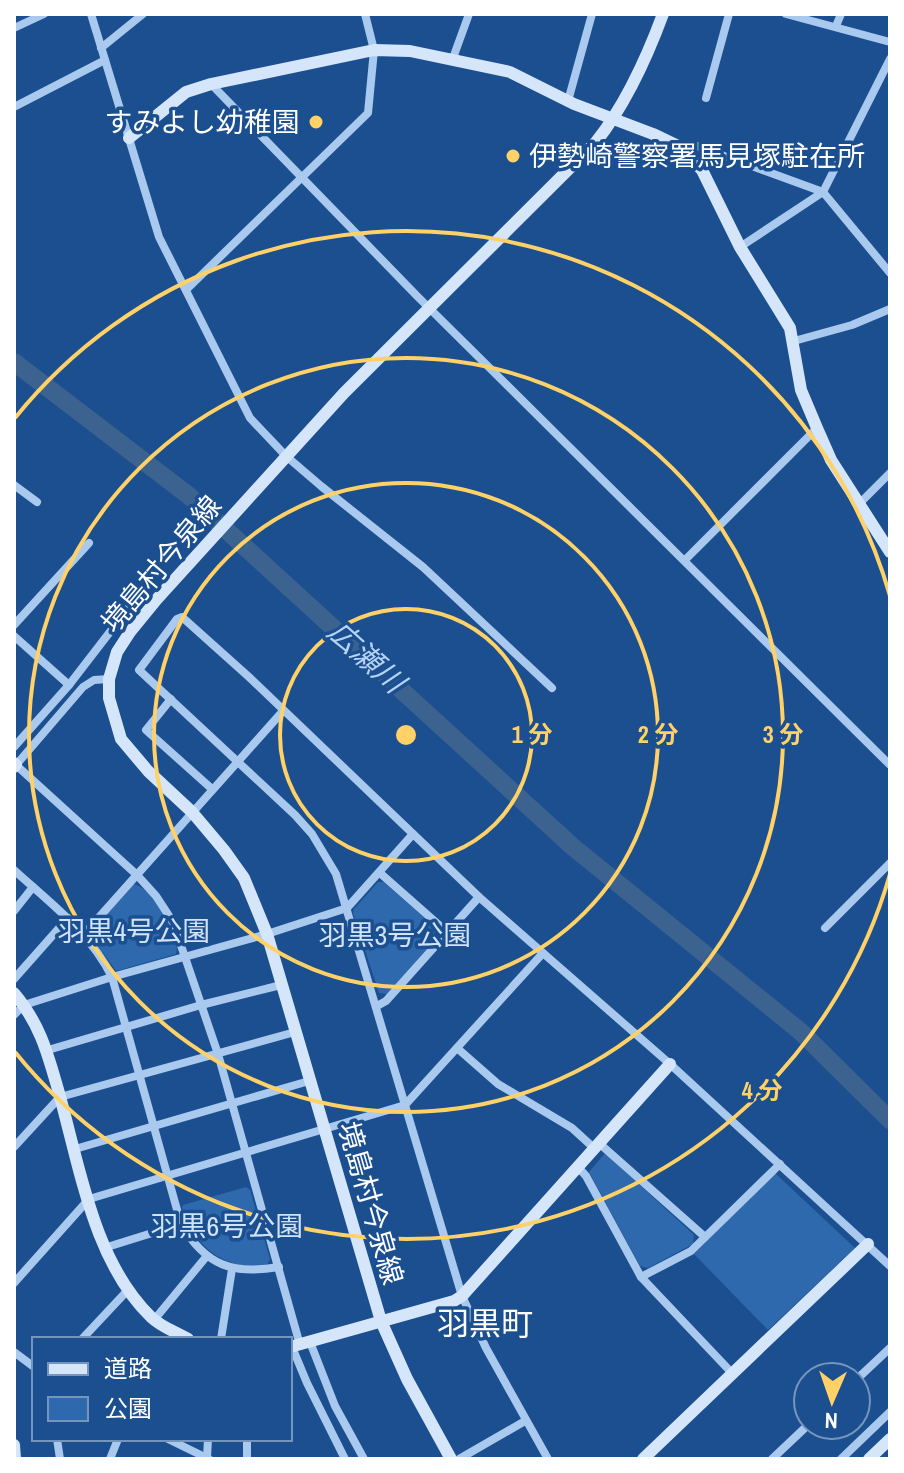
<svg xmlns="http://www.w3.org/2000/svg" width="904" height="1473" viewBox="0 0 904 1473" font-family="'Archivo Narrow','Noto Sans JP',sans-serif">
<rect width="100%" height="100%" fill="#1b4f8f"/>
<g fill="#2e69ad">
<polygon points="378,882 384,882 438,930 438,936 387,994 379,993 353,913 354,909"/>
<path d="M133 884C152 887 182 935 176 954L116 971 92 937 94 928Z"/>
<polygon points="605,1153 694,1235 693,1244 648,1268 640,1266 589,1172"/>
<polygon points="775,1173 855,1248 768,1330 694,1254"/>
<path d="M246 1187 250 1190 270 1259 267 1265C226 1272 193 1246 182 1208L183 1205Z"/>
</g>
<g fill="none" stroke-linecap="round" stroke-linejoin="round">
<polyline stroke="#3c6290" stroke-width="18" points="14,362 188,495 573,847 801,1032 890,1120"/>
<g stroke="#a9c9ee" stroke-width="8">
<polyline points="91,14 159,237 250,418 286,456 321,486 423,567 552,688"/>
<polyline points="786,14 890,42"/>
<polyline points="836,26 841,14"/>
<polyline points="14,28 44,14"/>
<polyline points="101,48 143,14"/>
<polyline points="453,58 469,14"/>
<polyline points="211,84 418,297 890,765"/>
<polyline points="706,98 729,14"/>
<polyline points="568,101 592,14"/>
<polyline points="14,107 105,60"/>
<polyline points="680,147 694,145 823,192 890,273"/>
<polyline points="740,247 823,192 890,59"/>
<polyline points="186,290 368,113 374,50 365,14"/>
<polyline points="794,341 852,325 890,309"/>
<polyline points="14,485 37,502"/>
<polyline points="859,504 890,473"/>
<polyline points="685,560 817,428"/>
<polyline points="14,625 89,543"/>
<polyline points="14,636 69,685"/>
<polyline points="109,679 94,680 83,687 16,765 137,875 156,896 173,922 218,1054 300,1345"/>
<polyline points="171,699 146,730 212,789"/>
<polyline points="14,747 69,685 140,593"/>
<path d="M14 870C50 903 90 932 112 977L181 1224C206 1266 233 1275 279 1267"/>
<polyline points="380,873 448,933"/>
<polyline points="14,911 33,887"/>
<polyline points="825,928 890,863"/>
<polyline points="85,933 283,711"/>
<polyline points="543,953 670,1064 890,1266"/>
<polyline points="14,979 68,918"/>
<polyline points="377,1006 386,1001 479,897"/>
<polyline points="14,1015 24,1005 112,977 267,934 347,908 413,834"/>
<polyline points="457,1048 498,1084 572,1128 595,1149"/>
<polyline points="48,1050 201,1005 281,985"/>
<polyline points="600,1144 705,1237"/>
<polyline points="14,1147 60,1097 295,1032"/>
<polyline points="75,1149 309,1081"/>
<polyline points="578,1167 586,1176 641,1277 731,1372"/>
<polyline points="104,1248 181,1224"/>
<polyline points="641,1277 691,1251 780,1164"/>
<polyline points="14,1283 89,1199 405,1105 543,953 479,897 249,677 182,617 177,619 139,670 295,815 312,834 336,874 462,1296 486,1348 548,1459"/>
<polyline points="154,1320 206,1257"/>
<polyline points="82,1339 127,1291"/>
<polyline points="221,1339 232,1269"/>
<polyline points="310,1342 335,1406 364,1459"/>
<polyline points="292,1347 307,1383 345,1459"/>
<polyline points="14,1352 34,1367"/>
<polyline points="856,1380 890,1348"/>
<polyline points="57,1439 60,1459"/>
<polyline points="168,1439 209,1459"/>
<polyline points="247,1439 247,1459"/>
<polyline points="207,1457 208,1439"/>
<polyline points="110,1459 118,1439"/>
<polyline points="459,1459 525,1421"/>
<polyline points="772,1459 808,1425"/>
<polyline points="841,1459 890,1412"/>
</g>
<g stroke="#d6e6fa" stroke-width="12">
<polyline points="129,138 186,92 211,84 374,50 410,51 510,72 574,104 653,134 680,147 702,170 740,247 790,328 801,390 817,428 831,460 890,552"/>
<polyline points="14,763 16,765 14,767"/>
<path d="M14 993C41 1025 48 1055 59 1093 80 1168 94 1262 151 1317 161 1327 176 1332 188 1339"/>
<polyline points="290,1347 454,1301 462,1296 670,1064"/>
<polyline points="14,1445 15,1459"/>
<path d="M451 1459 407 1379 381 1321 267 934 244 878 224 850 192 812 148 771 121 739 109 698V679L117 652 130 632 157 599 344 393 596 142C626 104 646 60 663 14"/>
<polyline points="643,1459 868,1244"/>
<polyline points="869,1459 890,1439"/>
</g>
</g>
<g fill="none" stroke="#ffd166" stroke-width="4">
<circle cx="406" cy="735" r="126"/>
<circle cx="406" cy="735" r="252"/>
<circle cx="406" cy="735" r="377"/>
<path d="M890 874A503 503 0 0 1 15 1052M15 418A503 503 0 0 1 890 596"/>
</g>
<g fill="#ffd166" stroke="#1b4f8f" stroke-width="3">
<circle cx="316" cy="122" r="8"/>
<circle cx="513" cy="156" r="8"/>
</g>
<g text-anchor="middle" stroke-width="7" stroke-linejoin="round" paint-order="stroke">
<g font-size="28" fill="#fff" stroke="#1b4f8f" text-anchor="end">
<text x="300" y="132">すみよし幼稚園</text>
<text x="529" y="166" text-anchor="start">伊勢崎警察署馬見塚駐在所</text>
</g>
<g font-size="28" fill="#fff" stroke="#1b4f8f">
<text transform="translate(161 564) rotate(-50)" y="10">境島村今泉線</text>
<text transform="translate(371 1203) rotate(74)" y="10">境島村今泉線</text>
</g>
<g font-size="28" fill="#cfe3fa" stroke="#1b4f8f">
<text x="134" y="941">羽黒4号公園</text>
<text x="395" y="945">羽黒3号公園</text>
<text x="227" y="1236">羽黒6号公園</text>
</g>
<g font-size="30" font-style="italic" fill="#b5d3f5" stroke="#1b4f8f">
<text transform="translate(366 657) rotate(42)" y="10">広瀬川</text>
</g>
<g font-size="32" fill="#fff" stroke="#1b4f8f">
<text x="485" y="1335">羽黒町</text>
</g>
</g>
<circle cx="406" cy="735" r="12" fill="#ffd166" stroke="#1b4f8f" stroke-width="4"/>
<g font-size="24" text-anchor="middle" font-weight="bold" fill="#ffd166" stroke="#1b4f8f" stroke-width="7" stroke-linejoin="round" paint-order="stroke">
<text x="532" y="743">1 分</text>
<text x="658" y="743">2 分</text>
<text x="783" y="743">3 分</text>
<text x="762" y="1099">4 分</text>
</g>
<rect width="904" height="1473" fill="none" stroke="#ffffff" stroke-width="32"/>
<rect x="32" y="1337" width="260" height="104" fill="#1b4f8f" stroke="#7695bc" stroke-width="2"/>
<rect x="48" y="1363" width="40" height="12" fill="#d6e6fa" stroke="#7695bc" stroke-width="2"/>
<text x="104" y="1377" font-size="24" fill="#ffffff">道路</text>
<rect x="48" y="1397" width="40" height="24" fill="#2e69ad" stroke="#7695bc" stroke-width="2"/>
<text x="104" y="1417" font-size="24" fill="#ffffff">公園</text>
<g transform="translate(832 1401) rotate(182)"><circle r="38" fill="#1b4f8f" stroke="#7695bc" stroke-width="2"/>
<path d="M0-6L14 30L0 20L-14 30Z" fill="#ffd166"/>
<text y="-12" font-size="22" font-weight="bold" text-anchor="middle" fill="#ffffff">N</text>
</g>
</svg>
